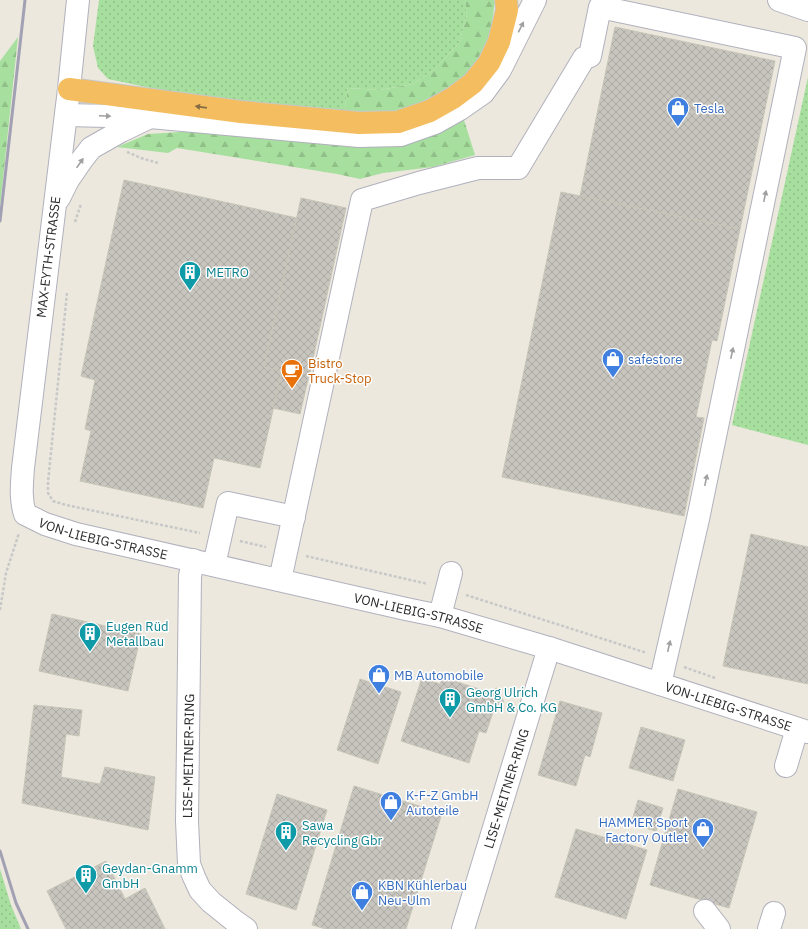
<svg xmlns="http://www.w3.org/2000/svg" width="808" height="929" viewBox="0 0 808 929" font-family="'IBM Plex Sans',sans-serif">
<defs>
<pattern id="grass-dots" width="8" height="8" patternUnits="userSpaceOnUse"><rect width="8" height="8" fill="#a7df9e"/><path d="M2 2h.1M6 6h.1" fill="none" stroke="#90c088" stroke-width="1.8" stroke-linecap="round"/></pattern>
<pattern id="forest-firs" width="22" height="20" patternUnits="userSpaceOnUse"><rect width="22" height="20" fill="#a7df9e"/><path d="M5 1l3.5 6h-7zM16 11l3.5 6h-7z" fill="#90c088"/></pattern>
<pattern id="building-cross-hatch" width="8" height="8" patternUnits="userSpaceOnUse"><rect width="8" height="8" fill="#c7c5bd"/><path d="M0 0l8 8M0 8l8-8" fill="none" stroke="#aba9a3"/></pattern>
</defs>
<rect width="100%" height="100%" fill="#ece8de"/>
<g fill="url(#grass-dots)">
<polygon points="99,0 465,0 467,15 459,43 435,69 413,84 380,90 348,88 344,114 229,102 165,91 108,79 98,68 93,46"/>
<polygon points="808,77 808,445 732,425"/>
<polygon points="0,869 11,905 21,929 0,929"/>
</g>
<g fill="url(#forest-firs)">
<polygon points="465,0 495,0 490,38 472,71 445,92 423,103 393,114 344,114 348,88 380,90 413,84 435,69 459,43 467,15"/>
<polygon points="18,37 0,207 0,61"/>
<polygon points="464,120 475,155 433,167 383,173 360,179 337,174 177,148 168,153 117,147 148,134 197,131 439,131"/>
</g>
<g fill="url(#building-cross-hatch)" stroke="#c7c5b7">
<polygon points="615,27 775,61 740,229 580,196"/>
<polygon points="124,180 297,218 264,367 282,370 260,468 214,458 203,508 80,481 91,431 85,429 95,380 81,376"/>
<polygon points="561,192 740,229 717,341 712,340 696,417 704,418 684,516 502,477"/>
<polygon points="301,198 346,208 309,377 264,367"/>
<polygon points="283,365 310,371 300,414 273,408"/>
<polygon points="751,534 808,547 808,684 723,666"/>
<polygon points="52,614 141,634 128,691 39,671"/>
<polygon points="442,677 488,692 497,688 504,702 495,706 486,733 479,731 469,763 401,741 422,678 440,684"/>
<polygon points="360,679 401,692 378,764 337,750"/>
<polygon points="560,701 602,713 590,757 585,755 576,786 538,775"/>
<polygon points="34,705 82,710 79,736 66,734 61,777 100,784 105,767 155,777 148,830 22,803"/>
<polygon points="641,727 685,740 673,781 629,768"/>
<polygon points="354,786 442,813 406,929 326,929 312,925"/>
<polygon points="678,789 757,812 729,908 650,885"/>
<polygon points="277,794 327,810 296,910 246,894"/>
<polygon points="638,800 663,808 656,831 631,824"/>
<polygon points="576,829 647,850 626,919 555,897"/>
<polygon points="106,861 125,899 145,888 165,929 66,929 47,891"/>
</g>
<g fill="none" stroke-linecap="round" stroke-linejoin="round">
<g stroke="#b1b1bd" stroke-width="24">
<g id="minor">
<path id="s1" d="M78 0 69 89 23 468C22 483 20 499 25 514L45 524 76 534 406 609 440 616 549 648 808 732"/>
<polyline points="779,0 808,10"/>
<polyline points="66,115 150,117 359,136 401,135 435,123 460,109 483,93 500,70 535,0"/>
<polyline points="59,198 68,180 81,161 91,148 121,131 146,119"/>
<polyline points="193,560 190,576 187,821 189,864 194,877 200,890 211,902 236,922 246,929"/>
<polyline points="214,565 228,503 294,517"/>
<polyline points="280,580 362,200 419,183 478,168 518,168 584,58 590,56 600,7 795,48 698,519 660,684"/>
<polyline points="440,616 451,573"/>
<polyline points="786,766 797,729"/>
<polyline points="705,911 719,929"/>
<path id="s2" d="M463 929 549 648"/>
<polyline points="769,929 774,913"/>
</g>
</g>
<g stroke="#c8c8c8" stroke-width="24">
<polyline id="highway" points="69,89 241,112 359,123 398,122 430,111 453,98 473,83 489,63 499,42 507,10 506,0"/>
</g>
<g stroke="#c8c8c8" stroke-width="2.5" stroke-dasharray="3 2" stroke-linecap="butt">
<polyline points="127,152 141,158 158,163"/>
<polyline points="75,222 81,204"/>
<polyline points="67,293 48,482 48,493 53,501 66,505 200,533"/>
<polyline points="240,541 266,547"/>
<polyline points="306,556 428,584"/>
<polyline points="466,595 647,653"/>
<polyline points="0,610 6,573 19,533"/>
<polyline points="684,667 715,678"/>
</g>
<use href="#minor" stroke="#fff" stroke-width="22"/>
<use href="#highway" stroke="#f4be60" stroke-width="22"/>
<g stroke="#a2a1b4" stroke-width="3">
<polyline points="0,221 15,89 25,0"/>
<polyline points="0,851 16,903 28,929"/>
</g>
</g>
<defs><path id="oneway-solid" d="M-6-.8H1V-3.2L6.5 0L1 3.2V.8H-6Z"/></defs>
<g fill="#a0a0a0">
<use href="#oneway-solid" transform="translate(521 27) rotate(-63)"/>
<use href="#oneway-solid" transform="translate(105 116) rotate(2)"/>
<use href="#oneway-solid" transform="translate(80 163) rotate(-55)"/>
<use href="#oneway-solid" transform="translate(765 196) rotate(-78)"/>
<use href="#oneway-solid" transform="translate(732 353) rotate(-78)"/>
<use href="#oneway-solid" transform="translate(706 480) rotate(-78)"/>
<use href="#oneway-solid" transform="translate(669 646) rotate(-77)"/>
</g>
<use fill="#856d43" href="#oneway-solid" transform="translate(201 107) rotate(-172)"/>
<defs>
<g id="shop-pin" transform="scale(1.15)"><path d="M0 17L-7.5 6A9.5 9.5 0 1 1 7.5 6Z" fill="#3f7fe0" stroke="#fff"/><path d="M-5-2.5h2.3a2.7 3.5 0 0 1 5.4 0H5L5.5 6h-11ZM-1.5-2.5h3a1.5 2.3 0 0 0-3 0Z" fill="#fff"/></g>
<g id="building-pin" transform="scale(1.15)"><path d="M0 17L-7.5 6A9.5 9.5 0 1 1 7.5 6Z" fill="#0f9aa8" stroke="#fff"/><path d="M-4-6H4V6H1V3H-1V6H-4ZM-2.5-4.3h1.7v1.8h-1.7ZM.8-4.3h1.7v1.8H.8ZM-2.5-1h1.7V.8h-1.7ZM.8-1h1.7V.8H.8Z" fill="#fff"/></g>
<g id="cafe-pin" transform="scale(1.15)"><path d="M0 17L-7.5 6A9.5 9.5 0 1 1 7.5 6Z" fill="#e8710a" stroke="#fff"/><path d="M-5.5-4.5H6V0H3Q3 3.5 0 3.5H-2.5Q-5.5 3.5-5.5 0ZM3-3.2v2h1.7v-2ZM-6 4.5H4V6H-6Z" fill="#fff"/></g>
</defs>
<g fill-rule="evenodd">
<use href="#shop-pin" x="678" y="108"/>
<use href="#building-pin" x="190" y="272"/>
<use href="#shop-pin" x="613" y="359"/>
<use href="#cafe-pin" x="292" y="370"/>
<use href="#building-pin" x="90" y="633"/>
<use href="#shop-pin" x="379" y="675"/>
<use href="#building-pin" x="450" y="699"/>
<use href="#shop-pin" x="391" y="802"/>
<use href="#shop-pin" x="703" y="829"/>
<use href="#building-pin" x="286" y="832"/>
<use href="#building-pin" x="86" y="875"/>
<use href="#shop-pin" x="362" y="892"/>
</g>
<g text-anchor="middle" stroke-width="3" stroke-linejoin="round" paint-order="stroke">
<g font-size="13" fill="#366cbe" stroke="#fff" text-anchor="start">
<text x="694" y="113">Tesla</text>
<text x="628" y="364">safestore</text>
<text x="394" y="680">MB Automobile</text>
<text x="406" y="800">K-F-Z GmbH<tspan x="406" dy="15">Autoteile</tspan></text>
<text x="688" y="827" text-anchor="end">HAMMER Sport<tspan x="688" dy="15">Factory Outlet</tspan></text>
<text x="378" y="890">KBN Kühlerbau<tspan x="378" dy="15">Neu-Ulm</tspan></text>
</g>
<g font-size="13" fill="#2b2b2b" stroke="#fff">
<text transform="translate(48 257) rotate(-83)" y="5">MAX-EYTH-STRASSE</text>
<text dy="5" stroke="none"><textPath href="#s1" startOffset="600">VON-LIEBIG-STRASSE</textPath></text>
<text dy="5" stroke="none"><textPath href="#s1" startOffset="924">VON-LIEBIG-STRASSE</textPath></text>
<text dy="5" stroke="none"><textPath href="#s1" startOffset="1248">VON-LIEBIG-STRASSE</textPath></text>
<text transform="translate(188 756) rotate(-89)" y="5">LISE-MEITNER-RING</text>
<text dy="5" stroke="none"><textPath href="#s2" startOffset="147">LISE-MEITNER-RING</textPath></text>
</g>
<g font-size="13" fill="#0d838f" stroke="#fff" text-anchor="start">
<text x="206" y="277">METRO</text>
<text x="106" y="631">Eugen Rüd<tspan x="106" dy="15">Metallbau</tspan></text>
<text x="466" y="697">Georg Ulrich<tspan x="466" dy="15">GmbH &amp; Co. KG</tspan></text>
<text x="302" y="830">Sawa<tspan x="302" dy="15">Recycling Gbr</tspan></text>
<text x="102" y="873">Geydan-Gnamm<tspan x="102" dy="15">GmbH</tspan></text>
</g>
<g font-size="13" fill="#c56008" stroke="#fff" text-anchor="start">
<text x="308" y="368">Bistro<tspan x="308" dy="15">Truck-Stop</tspan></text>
</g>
</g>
</svg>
